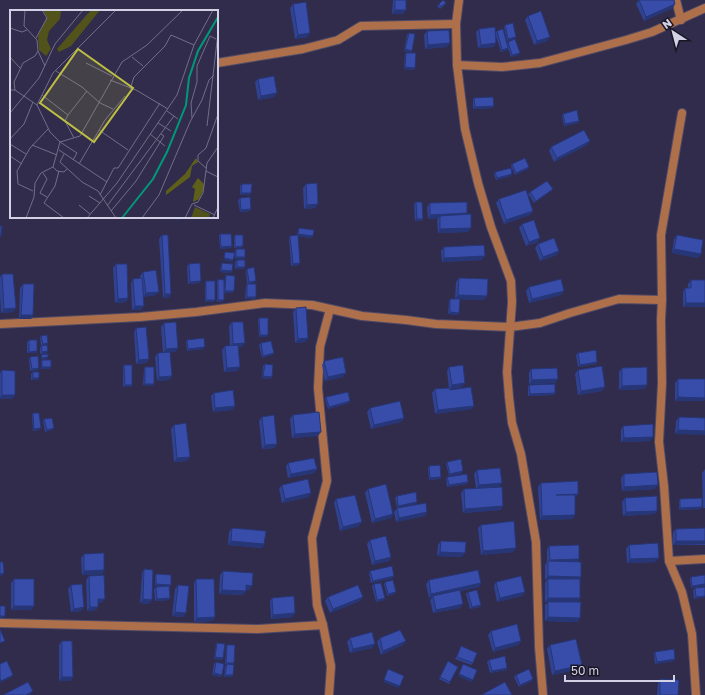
<svg xmlns="http://www.w3.org/2000/svg" width="705" height="695" viewBox="0 0 705 695" font-family="'Golos Text',sans-serif">
<rect width="100%" height="100%" fill="#312c4b"/>
<g fill="none" stroke-linecap="round" stroke-linejoin="round">
<g stroke="#4e4a67" stroke-width="10">
<g id="street">
<polyline points="459,0 456,24 457,65 465,129 478,183 491,227 511,281 512,302 507,372 509,397 512,423 521,454 536,542 539,647 543,695"/>
<polyline points="676,0 681,20"/>
<polyline points="217,63 303,49 338,40 361,26 456,24"/>
<polyline points="457,65 502,67 540,63 626,40 652,32 705,8"/>
<polyline points="682,113 661,235 662,300 661,320 662,383 659,442 664,486 669,561 682,592 692,634 696,695"/>
<polyline points="0,324 140,317 196,312 265,303 312,305 362,316 406,320 436,324 510,327 540,323 570,313 619,299 662,300"/>
<polyline points="669,561 705,559"/>
<polyline points="0,623 258,629 323,625 331,666 329,695"/>
<polyline points="323,625 317,605 312,538 327,481 318,388 320,347 330,309"/>
</g>
</g>
<use href="#street" stroke="#ae6f4b" stroke-width="8"/>
</g>
<g fill="#304292">
<polygon points="393,0 406,0 406,10 403,14 392,14"/>
<polygon points="639,0 673,8 644,21 636,4"/>
<polygon points="293,4 308,37 295,39 290,8"/>
<polygon points="439,4 445,5 440,9 437,6"/>
<polygon points="528,16 547,41 534,45 525,20"/>
<polygon points="505,25 515,39 507,41 504,27"/>
<polygon points="479,29 495,33 497,31 507,43 508,42 520,53 518,55 511,57 508,48 507,50 501,52 495,33 494,47 478,48 476,32"/>
<polygon points="427,31 447,47 425,49 424,35"/>
<polygon points="409,33 412,51 411,53 404,51 407,35"/>
<polygon points="406,53 415,68 413,70 404,69 405,55"/>
<polygon points="258,79 274,97 258,100 255,82"/>
<polygon points="474,98 494,106 492,108 473,109 473,100"/>
<polygon points="563,114 579,121 578,123 564,126 562,116"/>
<polygon points="590,141 587,145 554,162 549,151 551,147"/>
<polygon points="512,164 529,167 528,169 515,175 511,166"/>
<polygon points="495,172 511,176 496,180 494,174"/>
<polygon points="242,184 250,195 240,195 240,186"/>
<polygon points="306,184 318,204 315,208 304,209 303,188"/>
<polygon points="553,189 551,191 534,203 528,194 530,192"/>
<polygon points="240,198 251,209 250,211 240,212 238,200"/>
<polygon points="499,199 533,211 530,215 504,224 496,203"/>
<polygon points="416,202 423,219 422,221 415,221 414,204"/>
<polygon points="430,203 466,214 468,232 438,233 437,220 438,218 428,219 427,207"/>
<polygon points="522,224 538,242 526,246 519,228"/>
<polygon points="299,228 313,236 311,238 298,236 299,265 291,266 289,238 290,236 297,235 298,230"/>
<polygon points="220,234 232,246 231,248 220,249 219,236"/>
<polygon points="162,235 169,298 163,298 159,239"/>
<polygon points="235,235 241,248 234,248 234,237"/>
<polygon points="677,235 698,258 672,253 674,239"/>
<polygon points="538,244 557,255 540,261 535,248"/>
<polygon points="444,247 482,260 442,262 441,251"/>
<polygon points="236,249 244,259 235,259 235,251"/>
<polygon points="237,260 245,267 243,269 235,269 235,262"/>
<polygon points="222,263 231,273 220,272 221,265"/>
<polygon points="116,264 128,298 126,302 115,303 113,268"/>
<polygon points="189,264 200,283 188,284 187,266"/>
<polygon points="247,269 254,283 247,284 246,271"/>
<polygon points="143,272 156,295 143,297 141,310 132,310 131,283 133,279 140,278 140,276"/>
<polygon points="2,274 16,308 13,312 1,313 0,295 0,277"/>
<polygon points="226,275 232,293 224,293 225,277"/>
<polygon points="459,278 487,296 484,300 460,299 458,315 448,314 449,301 450,299 455,299 456,282"/>
<polygon points="218,279 222,302 217,302 217,281"/>
<polygon points="691,280 705,280 705,307 683,307 683,292 685,288 688,288 688,284"/>
<polygon points="206,281 215,300 213,302 205,302 205,283"/>
<polygon points="23,284 33,315 31,319 19,319 20,288"/>
<polygon points="247,284 255,299 245,299 246,286"/>
<polygon points="529,287 561,295 529,303 526,291"/>
<polygon points="296,308 308,338 305,342 295,343 293,312"/>
<polygon points="259,318 267,337 259,337 258,320"/>
<polygon points="232,322 242,347 238,347 240,367 237,371 224,372 222,350 225,346 230,346 229,326"/>
<polygon points="164,323 178,348 175,352 169,352 172,376 169,380 157,381 155,357 158,353 163,353 161,327"/>
<polygon points="136,328 149,359 146,363 136,364 134,332"/>
<polygon points="41,336 47,345 41,346 47,353 40,354 40,348 41,346 40,338"/>
<polygon points="29,340 37,351 36,353 27,353 27,342"/>
<polygon points="187,340 203,349 187,351 186,342"/>
<polygon points="261,343 272,355 262,358 259,345"/>
<polygon points="578,353 597,362 596,364 578,367 576,355"/>
<polygon points="30,357 39,368 38,370 30,371 29,359"/>
<polygon points="42,360 50,369 41,369 41,362"/>
<polygon points="324,361 343,377 325,381 322,365"/>
<polygon points="265,364 270,379 262,378 263,366"/>
<polygon points="124,365 132,385 131,387 123,387 123,367"/>
<polygon points="145,367 152,386 143,385 144,369"/>
<polygon points="449,367 462,387 450,389 474,406 471,409 435,414 432,393 435,389 449,388 447,371"/>
<polygon points="622,368 647,385 644,389 619,390 619,372"/>
<polygon points="531,369 558,379 555,383 529,384 529,373"/>
<polygon points="2,370 15,395 12,399 0,399 0,373"/>
<polygon points="578,370 602,391 578,395 575,374"/>
<polygon points="33,372 38,380 31,380 31,374"/>
<polygon points="678,379 705,379 705,399 703,401 675,401 675,383"/>
<polygon points="529,385 555,393 554,395 528,396 528,387"/>
<polygon points="214,393 235,406 232,410 213,412 211,396"/>
<polygon points="326,397 349,403 328,409 325,399"/>
<polygon points="370,408 404,418 401,422 371,429 367,412"/>
<polygon points="33,413 39,430 33,431 32,415"/>
<polygon points="293,415 318,436 292,438 290,419"/>
<polygon points="262,417 277,444 274,448 262,449 259,421"/>
<polygon points="679,417 705,418 675,434 676,421"/>
<polygon points="44,419 52,430 45,432 43,421"/>
<polygon points="174,425 187,461 174,462 171,429"/>
<polygon points="623,426 650,441 621,442 621,430"/>
<polygon points="447,462 462,473 449,476 446,464"/>
<polygon points="288,463 317,469 314,473 288,478 286,467"/>
<polygon points="429,466 441,477 440,479 429,480 428,468"/>
<polygon points="705,469 705,508 703,508 702,473"/>
<polygon points="477,470 499,487 480,488 501,510 463,513 461,493 464,489 476,489 474,474"/>
<polygon points="624,474 655,489 622,491 621,478"/>
<polygon points="447,477 468,482 467,484 447,487 446,479"/>
<polygon points="541,483 578,494 575,498 573,519 540,520 538,487"/>
<polygon points="282,485 309,497 282,503 279,489"/>
<polygon points="368,489 393,514 391,518 372,523 365,493"/>
<polygon points="397,496 416,504 397,507 395,498"/>
<polygon points="625,498 655,514 623,516 622,502"/>
<polygon points="336,499 359,526 340,531 334,503"/>
<polygon points="680,499 702,507 701,509 679,510 679,501"/>
<polygon points="397,508 427,512 425,516 396,522 394,512"/>
<polygon points="481,525 513,552 481,555 478,528"/>
<polygon points="232,528 264,544 262,548 228,545 229,532"/>
<polygon points="705,528 705,545 673,545 673,532 676,529"/>
<polygon points="370,540 391,557 389,561 372,565 367,544"/>
<polygon points="441,541 462,557 437,556 438,545"/>
<polygon points="629,545 656,562 627,563 626,549"/>
<polygon points="549,546 579,559 577,562 579,579 580,598 577,602 578,622 545,621 545,605 548,602 545,602 545,583 547,580 545,580 545,565 547,562 547,550"/>
<polygon points="84,554 104,570 102,574 82,575 81,558"/>
<polygon points="144,569 152,600 149,604 140,603 142,573"/>
<polygon points="223,571 252,586 249,590 246,589 246,591 243,595 219,594 220,575"/>
<polygon points="370,571 394,576 393,578 371,583 369,573"/>
<polygon points="156,574 171,585 169,586 169,600 155,601 154,589 156,587 159,587 155,586 155,576"/>
<polygon points="705,575 691,588 690,579 691,577"/>
<polygon points="89,576 102,603 98,603 98,607 95,611 87,611 86,580"/>
<polygon points="14,579 31,610 11,610 11,583"/>
<polygon points="196,579 215,617 212,621 194,622 194,583"/>
<polygon points="429,580 481,583 479,587 460,591 463,604 460,608 433,613 430,600 433,597 429,598 426,584"/>
<polygon points="385,582 394,594 387,596 384,584"/>
<polygon points="496,582 525,592 522,596 497,602 494,586"/>
<polygon points="374,584 385,598 384,600 376,602 372,586"/>
<polygon points="71,585 84,607 81,611 71,612 68,589"/>
<polygon points="178,585 184,617 172,616 175,589"/>
<polygon points="705,587 705,597 694,599 693,590 695,588"/>
<polygon points="468,592 480,607 470,609 466,594"/>
<polygon points="328,597 363,597 360,601 330,613 325,601"/>
<polygon points="272,598 295,613 292,617 271,619 270,601"/>
<polygon points="491,631 521,641 518,645 493,652 488,635"/>
<polygon points="350,638 375,644 372,648 350,653 347,642"/>
<polygon points="380,638 403,645 381,655 377,642"/>
<polygon points="62,641 73,677 70,681 59,681 59,645"/>
<polygon points="217,643 223,658 222,660 214,659 216,645"/>
<polygon points="227,645 233,665 233,675 232,677 224,677 225,666 227,665 225,665 226,647"/>
<polygon points="550,645 579,669 552,675 547,649"/>
<polygon points="461,646 473,663 471,665 455,659"/>
<polygon points="655,652 675,659 674,661 655,664 654,654"/>
<polygon points="489,660 507,668 506,670 490,673 487,662"/>
<polygon points="448,661 450,682 449,684 439,679"/>
<polygon points="216,662 222,675 221,677 212,675 214,664"/>
<polygon points="516,675 532,681 519,687 514,677"/>
<polygon points="660,679 678,695 657,695 658,683"/>
</g>
<g fill="#273677">
<polygon points="675,4 673,8 644,21 646,17"/>
<polygon points="395,10 406,10 403,14 392,14"/>
<polygon points="310,33 308,37 295,39 298,35"/>
<polygon points="516,37 515,39 507,41 508,39"/>
<polygon points="550,37 547,41 534,45 537,41"/>
<polygon points="450,43 447,47 425,49 428,45"/>
<polygon points="496,43 494,47 478,48 481,45"/>
<polygon points="508,48 507,50 501,52 502,50"/>
<polygon points="405,49 412,51 411,53 404,51"/>
<polygon points="520,53 518,55 511,57 512,55"/>
<polygon points="405,67 415,68 413,70 404,69"/>
<polygon points="277,93 274,97 258,100 261,96"/>
<polygon points="494,106 492,108 473,109 475,107"/>
<polygon points="579,121 578,123 564,126 565,124"/>
<polygon points="590,141 587,145 554,162 557,158"/>
<polygon points="529,167 528,169 515,175 516,173"/>
<polygon points="512,174 511,176 496,180 497,178"/>
<polygon points="553,189 551,191 534,203 536,201"/>
<polygon points="241,193 251,193 250,195 240,195"/>
<polygon points="318,204 315,208 304,209 307,205"/>
<polygon points="251,209 250,211 240,212 241,210"/>
<polygon points="533,211 530,215 504,224 506,220"/>
<polygon points="467,213 465,217 440,216 438,218 428,219 430,215"/>
<polygon points="176,217 185,217 184,219 174,220"/>
<polygon points="417,219 423,219 422,221 415,221"/>
<polygon points="471,228 468,232 438,233 440,229"/>
<polygon points="298,234 313,236 311,238 297,236"/>
<polygon points="540,238 538,242 526,246 529,242"/>
<polygon points="232,246 231,248 220,249 221,247"/>
<polygon points="243,246 241,248 234,248 235,247"/>
<polygon points="674,249 701,254 698,258 672,253"/>
<polygon points="559,251 557,255 540,261 543,257"/>
<polygon points="485,256 482,260 442,262 444,258"/>
<polygon points="236,257 245,257 244,259 235,259"/>
<polygon points="224,258 233,260 232,262 223,260"/>
<polygon points="300,263 299,265 291,266 293,264"/>
<polygon points="237,267 245,267 243,269 235,269"/>
<polygon points="221,270 232,271 231,273 220,272"/>
<polygon points="201,281 200,283 188,284 190,282"/>
<polygon points="256,281 254,283 247,284 249,282"/>
<polygon points="225,291 234,291 232,293 224,293"/>
<polygon points="564,291 561,295 529,303 532,299"/>
<polygon points="159,292 156,295 143,297 146,293"/>
<polygon points="165,294 171,294 169,298 163,298"/>
<polygon points="458,295 487,296 484,300 455,299"/>
<polygon points="247,297 256,297 255,299 245,299"/>
<polygon points="128,298 126,302 115,303 118,299"/>
<polygon points="206,300 215,300 213,302 205,302"/>
<polygon points="218,300 224,300 222,302 217,302"/>
<polygon points="686,303 705,303 705,307 683,307"/>
<polygon points="135,306 144,306 141,310 132,310"/>
<polygon points="16,308 13,312 1,313 4,309"/>
<polygon points="450,312 459,313 458,315 448,314"/>
<polygon points="21,315 33,315 31,319 19,319"/>
<polygon points="260,335 268,335 267,337 259,337"/>
<polygon points="308,338 305,342 295,343 298,339"/>
<polygon points="48,343 47,345 41,346 43,344"/>
<polygon points="245,343 242,347 231,348 233,344"/>
<polygon points="205,347 203,349 187,351 188,349"/>
<polygon points="178,348 175,352 163,353 166,349"/>
<polygon points="37,351 36,353 27,353 29,352"/>
<polygon points="48,351 47,353 40,354 42,352"/>
<polygon points="274,353 272,355 262,358 263,356"/>
<polygon points="48,357 47,359 40,360 42,358"/>
<polygon points="149,359 146,363 136,364 139,360"/>
<polygon points="597,362 596,364 578,367 580,365"/>
<polygon points="42,367 51,367 50,369 41,369"/>
<polygon points="240,367 237,371 224,372 227,368"/>
<polygon points="39,368 38,370 30,371 32,369"/>
<polygon points="346,373 343,377 325,381 328,377"/>
<polygon points="172,376 169,380 157,381 159,377"/>
<polygon points="263,376 272,377 270,379 262,378"/>
<polygon points="33,378 39,378 38,380 31,380"/>
<polygon points="558,379 555,383 529,384 532,380"/>
<polygon points="465,383 462,387 449,389 452,385"/>
<polygon points="145,384 154,384 152,386 143,385"/>
<polygon points="125,385 132,385 131,387 123,387"/>
<polygon points="647,385 644,389 619,390 622,386"/>
<polygon points="605,387 602,391 578,395 581,391"/>
<polygon points="555,393 554,395 528,396 530,394"/>
<polygon points="2,395 15,395 12,399 0,399 0,398"/>
<polygon points="678,397 705,398 705,399 703,401 675,401"/>
<polygon points="350,401 349,403 328,409 329,407"/>
<polygon points="235,406 232,410 213,412 215,408"/>
<polygon points="474,406 471,409 435,414 438,410"/>
<polygon points="404,418 401,422 371,429 374,425"/>
<polygon points="41,428 39,430 33,431 34,429"/>
<polygon points="54,428 52,430 45,432 47,430"/>
<polygon points="678,430 705,431 705,435 675,434"/>
<polygon points="321,432 318,436 292,438 295,434"/>
<polygon points="653,437 650,441 621,442 624,438"/>
<polygon points="277,444 274,448 262,449 265,445"/>
<polygon points="190,457 187,461 174,462 177,458"/>
<polygon points="317,469 314,473 288,478 291,474"/>
<polygon points="463,471 462,473 449,476 450,474"/>
<polygon points="441,477 440,479 429,480 430,478"/>
<polygon points="468,482 467,484 447,487 449,485"/>
<polygon points="502,483 499,487 476,489 479,485"/>
<polygon points="658,485 655,489 622,491 624,487"/>
<polygon points="311,493 309,497 282,503 285,499"/>
<polygon points="578,494 575,498 553,499 556,495"/>
<polygon points="417,502 416,504 397,507 398,506"/>
<polygon points="503,506 501,510 463,513 465,509"/>
<polygon points="702,507 701,509 679,510 680,508"/>
<polygon points="657,511 655,514 623,516 626,512"/>
<polygon points="427,512 425,516 396,522 399,518"/>
<polygon points="393,514 391,518 372,523 375,519"/>
<polygon points="575,515 573,519 540,520 542,516"/>
<polygon points="362,522 359,526 340,531 343,527"/>
<polygon points="231,541 264,544 262,548 228,545"/>
<polygon points="676,541 705,541 705,544 673,545"/>
<polygon points="516,548 513,552 481,555 483,551"/>
<polygon points="440,552 465,553 462,557 437,556"/>
<polygon points="391,557 389,561 372,565 375,561"/>
<polygon points="659,558 656,562 627,563 630,559"/>
<polygon points="579,559 577,563 548,562 550,560"/>
<polygon points="104,570 102,574 82,575 84,571"/>
<polygon points="4,573 3,575 0,576 0,574"/>
<polygon points="394,576 393,578 371,583 373,581"/>
<polygon points="548,576 581,577 578,581 548,579 547,580 545,580"/>
<polygon points="481,583 479,587 429,598 431,594"/>
<polygon points="156,584 171,585 169,587 155,586"/>
<polygon points="705,584 705,586 691,588 692,586"/>
<polygon points="246,585 252,586 249,590 243,589"/>
<polygon points="222,590 246,591 243,595 219,594"/>
<polygon points="396,592 394,594 387,596 388,594"/>
<polygon points="525,592 522,596 497,602 500,598"/>
<polygon points="705,596 705,597 694,599 696,597"/>
<polygon points="363,597 360,601 330,613 333,609"/>
<polygon points="170,598 169,600 155,601 157,599"/>
<polygon points="385,598 384,600 376,602 377,600"/>
<polygon points="548,598 580,598 577,602 545,602"/>
<polygon points="98,599 105,599 102,603 95,603"/>
<polygon points="143,599 152,600 149,604 140,603"/>
<polygon points="463,604 460,608 433,613 436,610"/>
<polygon points="481,605 480,607 470,609 472,607"/>
<polygon points="14,606 34,606 31,610 11,610"/>
<polygon points="84,607 81,611 71,612 74,609"/>
<polygon points="90,607 98,607 95,611 87,611"/>
<polygon points="175,612 186,613 184,617 172,616"/>
<polygon points="295,613 292,617 271,619 273,615"/>
<polygon points="0,616 5,616 4,618 0,618"/>
<polygon points="215,617 212,621 194,622 197,618"/>
<polygon points="548,617 580,618 578,622 545,621"/>
<polygon points="406,641 403,645 381,655 383,651"/>
<polygon points="521,641 518,645 493,652 495,648"/>
<polygon points="375,644 372,648 350,653 353,649"/>
<polygon points="215,657 223,658 222,660 214,659"/>
<polygon points="675,659 674,661 655,664 657,662"/>
<polygon points="226,663 234,663 232,665 225,665"/>
<polygon points="582,665 579,669 552,675 555,671"/>
<polygon points="507,668 506,670 490,673 492,671"/>
<polygon points="214,673 222,675 221,677 212,675"/>
<polygon points="459,674 473,680 471,682 458,676"/>
<polygon points="13,675 12,677 0,683 1,681"/>
<polygon points="225,675 233,675 232,677 224,677"/>
<polygon points="62,677 73,677 70,681 59,681"/>
<polygon points="533,679 532,681 519,687 520,685"/>
<polygon points="384,680 400,686 398,688 383,682"/>
<polygon points="33,691 30,695 26,695"/>
</g>
<g fill="#384daa" stroke="#273677">
<rect x="395" y="0" width="11" height="10"/>
<polygon points="443,0 446,3 441,7 439,4"/>
<polygon points="639,0 674,0 675,4 646,17"/>
<polygon points="306,2 310,33 298,35 293,4"/>
<polygon points="541,11 550,37 537,41 528,16"/>
<polygon points="513,23 516,37 508,39 505,25"/>
<polygon points="495,27 496,43 481,45 479,29"/>
<polygon points="503,29 508,48 502,50 497,31"/>
<polygon points="449,30 450,43 428,45 427,31"/>
<polygon points="409,33 415,34 412,51 405,49"/>
<polygon points="515,39 520,53 512,55 508,42"/>
<polygon points="406,53 416,53 415,68 405,67"/>
<polygon points="274,76 277,93 261,96 258,79"/>
<polygon points="493,97 494,106 475,107 474,98"/>
<polygon points="577,110 579,121 565,124 563,114"/>
<polygon points="584,130 590,141 557,158 551,147"/>
<polygon points="525,158 529,167 516,173 512,164"/>
<polygon points="511,168 512,174 497,178 495,172"/>
<polygon points="547,181 553,189 536,201 530,192"/>
<polygon points="317,183 318,204 307,205 306,184"/>
<polygon points="242,184 252,184 251,193 241,193"/>
<polygon points="526,190 533,211 506,220 499,199"/>
<polygon points="250,197 251,209 241,210 240,198"/>
<polygon points="416,202 422,202 423,219 417,219"/>
<polygon points="467,202 467,213 430,215 430,203"/>
<polygon points="471,214 471,228 440,229 440,216"/>
<polygon points="534,220 540,238 529,242 522,224"/>
<polygon points="0,226 2,226 1,236 0,236"/>
<polygon points="299,228 314,230 313,236 298,234"/>
<polygon points="220,234 231,234 232,246 221,247"/>
<polygon points="162,235 168,235 171,294 165,294"/>
<polygon points="235,235 243,235 243,246 235,247"/>
<polygon points="298,235 300,263 293,264 290,236"/>
<polygon points="677,235 703,240 701,254 674,249"/>
<polygon points="554,238 559,251 543,257 538,244"/>
<polygon points="484,245 485,256 444,258 444,247"/>
<rect x="236" y="249" width="9" height="8"/>
<polygon points="225,252 235,253 233,260 224,258"/>
<rect x="237" y="260" width="8" height="7"/>
<polygon points="200,263 201,281 190,282 189,264"/>
<polygon points="222,263 233,264 232,271 221,270"/>
<polygon points="116,264 127,264 128,298 118,299"/>
<polygon points="254,267 256,281 249,282 247,269"/>
<polygon points="156,270 159,292 146,293 143,272"/>
<polygon points="2,274 13,274 16,308 4,309"/>
<polygon points="226,275 235,276 234,291 225,291"/>
<polygon points="142,278 144,306 135,306 133,279"/>
<polygon points="459,278 488,279 487,296 458,295"/>
<polygon points="218,279 224,280 224,300 218,300"/>
<polygon points="561,279 564,291 532,299 529,287"/>
<polygon points="691,280 705,280 705,303 686,303 685,288 691,288"/>
<rect x="206" y="281" width="9" height="19"/>
<polygon points="23,284 34,284 33,315 21,315"/>
<rect x="247" y="284" width="9" height="13"/>
<polygon points="450,299 460,299 459,313 450,312"/>
<polygon points="306,307 308,338 298,339 296,308"/>
<polygon points="259,318 268,318 268,335 260,335"/>
<polygon points="176,322 178,348 166,349 164,323"/>
<polygon points="232,322 243,322 245,343 233,344"/>
<polygon points="146,327 149,359 139,360 136,328"/>
<polygon points="47,335 48,343 43,344 41,336"/>
<polygon points="204,338 205,347 188,349 187,340"/>
<polygon points="29,340 37,340 37,351 29,352"/>
<polygon points="271,341 274,353 263,356 261,343"/>
<polygon points="47,345 48,351 42,352 41,346"/>
<polygon points="238,345 240,367 227,368 225,346"/>
<polygon points="596,350 597,362 580,365 578,353"/>
<polygon points="170,352 172,376 159,377 158,353"/>
<polygon points="48,354 48,357 42,358 41,355"/>
<polygon points="38,356 39,368 32,369 30,357"/>
<polygon points="343,357 346,373 328,377 324,361"/>
<rect x="42" y="360" width="9" height="7"/>
<polygon points="265,364 273,365 272,377 263,376"/>
<polygon points="124,365 132,365 132,385 125,385"/>
<polygon points="463,365 465,383 452,385 449,367"/>
<polygon points="602,366 605,387 581,391 578,370"/>
<rect x="145" y="367" width="9" height="17"/>
<polygon points="647,367 647,385 622,386 622,368"/>
<polygon points="557,368 558,379 532,380 531,369"/>
<polygon points="2,370 15,371 15,395 2,395"/>
<rect x="33" y="372" width="6" height="6"/>
<polygon points="678,379 705,379 705,398 678,397"/>
<polygon points="555,384 555,393 530,394 529,385"/>
<polygon points="471,387 474,406 438,410 435,389 449,388 450,390"/>
<polygon points="233,390 235,406 215,408 214,393"/>
<polygon points="348,392 350,401 329,407 326,397"/>
<polygon points="400,401 404,418 374,425 370,408"/>
<polygon points="319,412 321,432 295,434 293,415"/>
<polygon points="33,413 39,413 41,428 34,429"/>
<polygon points="274,415 277,444 265,445 262,417"/>
<polygon points="679,417 705,418 705,431 678,430"/>
<polygon points="52,418 54,428 47,430 44,419"/>
<polygon points="186,423 190,457 177,458 174,425"/>
<polygon points="653,424 653,437 624,438 623,426"/>
<polygon points="314,458 317,469 291,474 288,463"/>
<polygon points="461,459 463,471 450,474 447,462"/>
<polygon points="440,465 441,477 430,478 429,466"/>
<polygon points="500,468 502,483 479,485 477,470"/>
<polygon points="657,472 658,485 624,487 624,474"/>
<polygon points="467,474 468,482 449,485 447,477"/>
<polygon points="308,479 311,493 285,499 282,485"/>
<polygon points="578,481 578,494 556,495 575,495 575,515 542,516 541,483"/>
<polygon points="386,484 393,514 375,519 368,489"/>
<polygon points="502,487 503,506 465,509 464,489"/>
<polygon points="416,492 417,502 398,506 397,496"/>
<polygon points="355,495 362,522 343,527 336,499"/>
<polygon points="657,496 657,511 626,512 625,498"/>
<polygon points="702,498 702,507 680,508 680,499"/>
<polygon points="426,503 427,512 399,518 397,508"/>
<polygon points="514,521 516,548 483,551 481,525"/>
<polygon points="232,528 266,531 264,544 231,541"/>
<polygon points="705,528 705,541 676,541 676,529"/>
<polygon points="386,536 391,557 375,561 370,540"/>
<polygon points="441,541 466,542 465,553 440,552"/>
<polygon points="658,543 659,558 630,559 629,545"/>
<polygon points="579,545 579,559 550,560 549,546"/>
<polygon points="104,553 104,570 84,571 84,554"/>
<polygon points="548,561 581,562 581,577 548,576"/>
<polygon points="0,562 3,562 4,573 0,574"/>
<polygon points="392,566 394,576 373,581 370,571"/>
<polygon points="144,569 153,570 152,600 143,599"/>
<polygon points="478,570 481,583 431,594 429,580"/>
<polygon points="223,571 253,573 252,586 246,585 246,591 222,590"/>
<polygon points="156,574 171,575 171,585 156,584"/>
<polygon points="104,575 105,599 98,599 98,607 90,607 89,576"/>
<polygon points="705,575 705,584 692,586 691,577"/>
<polygon points="521,576 525,592 500,598 496,582"/>
<rect x="14" y="579" width="20" height="27"/>
<polygon points="196,579 214,579 215,617 197,618"/>
<rect x="548" y="579" width="32" height="19"/>
<polygon points="393,580 396,592 388,594 385,582"/>
<polygon points="381,583 385,598 377,600 374,584"/>
<polygon points="82,584 84,607 74,609 71,585"/>
<polygon points="178,585 189,586 186,613 175,612"/>
<polygon points="358,585 363,597 333,609 328,597"/>
<polygon points="169,586 170,598 157,599 156,587"/>
<polygon points="705,587 705,596 696,597 695,588"/>
<polygon points="460,590 463,604 436,610 433,596"/>
<polygon points="477,590 481,605 472,607 468,592"/>
<polygon points="294,596 295,613 273,615 272,598"/>
<polygon points="548,602 581,602 580,618 548,617"/>
<rect x="0" y="606" width="5" height="10"/>
<polygon points="517,624 521,641 495,648 491,631"/>
<polygon points="0,629 5,641 0,643"/>
<polygon points="400,630 406,641 383,651 380,638"/>
<polygon points="372,632 375,644 353,649 350,638"/>
<polygon points="576,639 582,665 555,671 550,645"/>
<polygon points="62,641 72,641 73,677 62,677"/>
<polygon points="217,643 225,644 223,658 215,657"/>
<polygon points="227,645 235,645 234,663 226,663"/>
<polygon points="461,646 477,653 473,663 457,657"/>
<polygon points="674,649 675,659 657,662 655,652"/>
<polygon points="505,656 507,668 492,671 489,660"/>
<polygon points="7,661 13,675 1,681 0,678 0,664"/>
<polygon points="448,661 458,667 450,682 440,677"/>
<polygon points="216,662 224,664 222,675 214,673"/>
<polygon points="227,664 234,665 233,675 225,675"/>
<polygon points="463,664 477,670 473,680 459,674"/>
<polygon points="388,669 404,676 400,686 384,680"/>
<polygon points="529,669 533,679 520,685 516,675"/>
<polygon points="660,679 679,680 678,695 660,695"/>
<polygon points="28,682 33,691 26,695 3,695"/>
<polygon points="505,682 512,695 483,695 483,694"/>
</g>
<g transform="translate(10 10)">
<rect width="208" height="208" fill="#312c4b"/>
<path d="M33 0H51L50 9 39 21 37 30 41 39 36 46 29 40 28 26 37 7ZM81 0H90L61 36 49 42 47 39ZM185 197 200 204 199 208H181Z" fill="#52531b"/>
<path d="M186 148 188 152 182 156 180 167 156 185V181L175 164ZM188 168 194 174V179L189 189 183 192 185 179 182 177Z" fill="#5e5f19"/>
<path fill="none" stroke="#097" stroke-width="2" d="M112 208 143 169 157 142 176 95 179 68 188 41 208 7"/>
<path fill="none" stroke="#726e89" stroke-width="1" d="M15 0 14 16 27 30 28 41 35 56M0 18 12 22 17 20M26 28 37 8 32 0M0 47 10 58M122 47 133 56M76 53 102 66M46 61 72 77 90 93 103 99M100 70 126 80 158 99M120 79 124 67 155 36 161 25 184 35M0 80H5L27 95 40 122 50 132 43 157 31 163 25 173 24 187 16 208M5 80 4 72 13 53 25 46 28 41M32 85 58 105 55 111 64 128M27 95 43 63 106 0M157 101 168 109M0 103 29 68 45 34 73 0M58 105 77 81M182 108 181 93 187 72V56L200 26 206 29M148 113 161 121M197 116 208 23M89 120 118 140M140 124 155 136M0 129 14 114 23 92M50 132 70 126 112 52 137 35 173 0M50 132 67 143 63 150M0 134 16 144M22 135 47 145M49 140 97 172M54 144 50 152 72 172 88 181 106 208M0 146 12 154M69 154 95 110 115 86M43 157 47 161 54 162 57 159M196 158 188 151V145L196 138 208 104M49 161 45 176 34 193 54 208M196 161 208 167M33 163 37 169 30 183 37 187M23 181 8 174 7 161 20 138 38 119M90 185 104 158H108L150 93M79 186 90 193M69 195 80 204M184 195 205 205M97 196 164 106M101 201 126 171 154 126 151 124M77 208 107 173 167 85 184 35 203 0M132 208 149 185 180 112 192 90 199 70 204 65M175 208 182 194 188 192 193 183 197 153 208 137M203 208 208 197"/>
<path fill="#bdbf43" fill-opacity="0.15" stroke="#bdbf43" stroke-width="2" d="M68 39 123 78 84 132 30 93Z"/>
<rect width="208" height="208" fill="none" stroke="#d3d1e5" stroke-width="2"/>
</g>
<g transform="translate(673 32) rotate(324)" stroke="#191725" stroke-width="3" paint-order="stroke">
<path d="M0-3L7 15L0 10L-7 15Z" fill="#d3d1e5"/>
<text y="-6" font-size="11" font-weight="bold" text-anchor="middle" fill="#d3d1e5">N</text>
</g>
<path d="M565 675v6h109v-6" fill="none" stroke="#d3d1e5" stroke-width="2"/>
<text x="571" y="675" font-size="12" fill="#d3d1e5" stroke="#191725" stroke-width="3" paint-order="stroke">50 m</text>
</svg>
